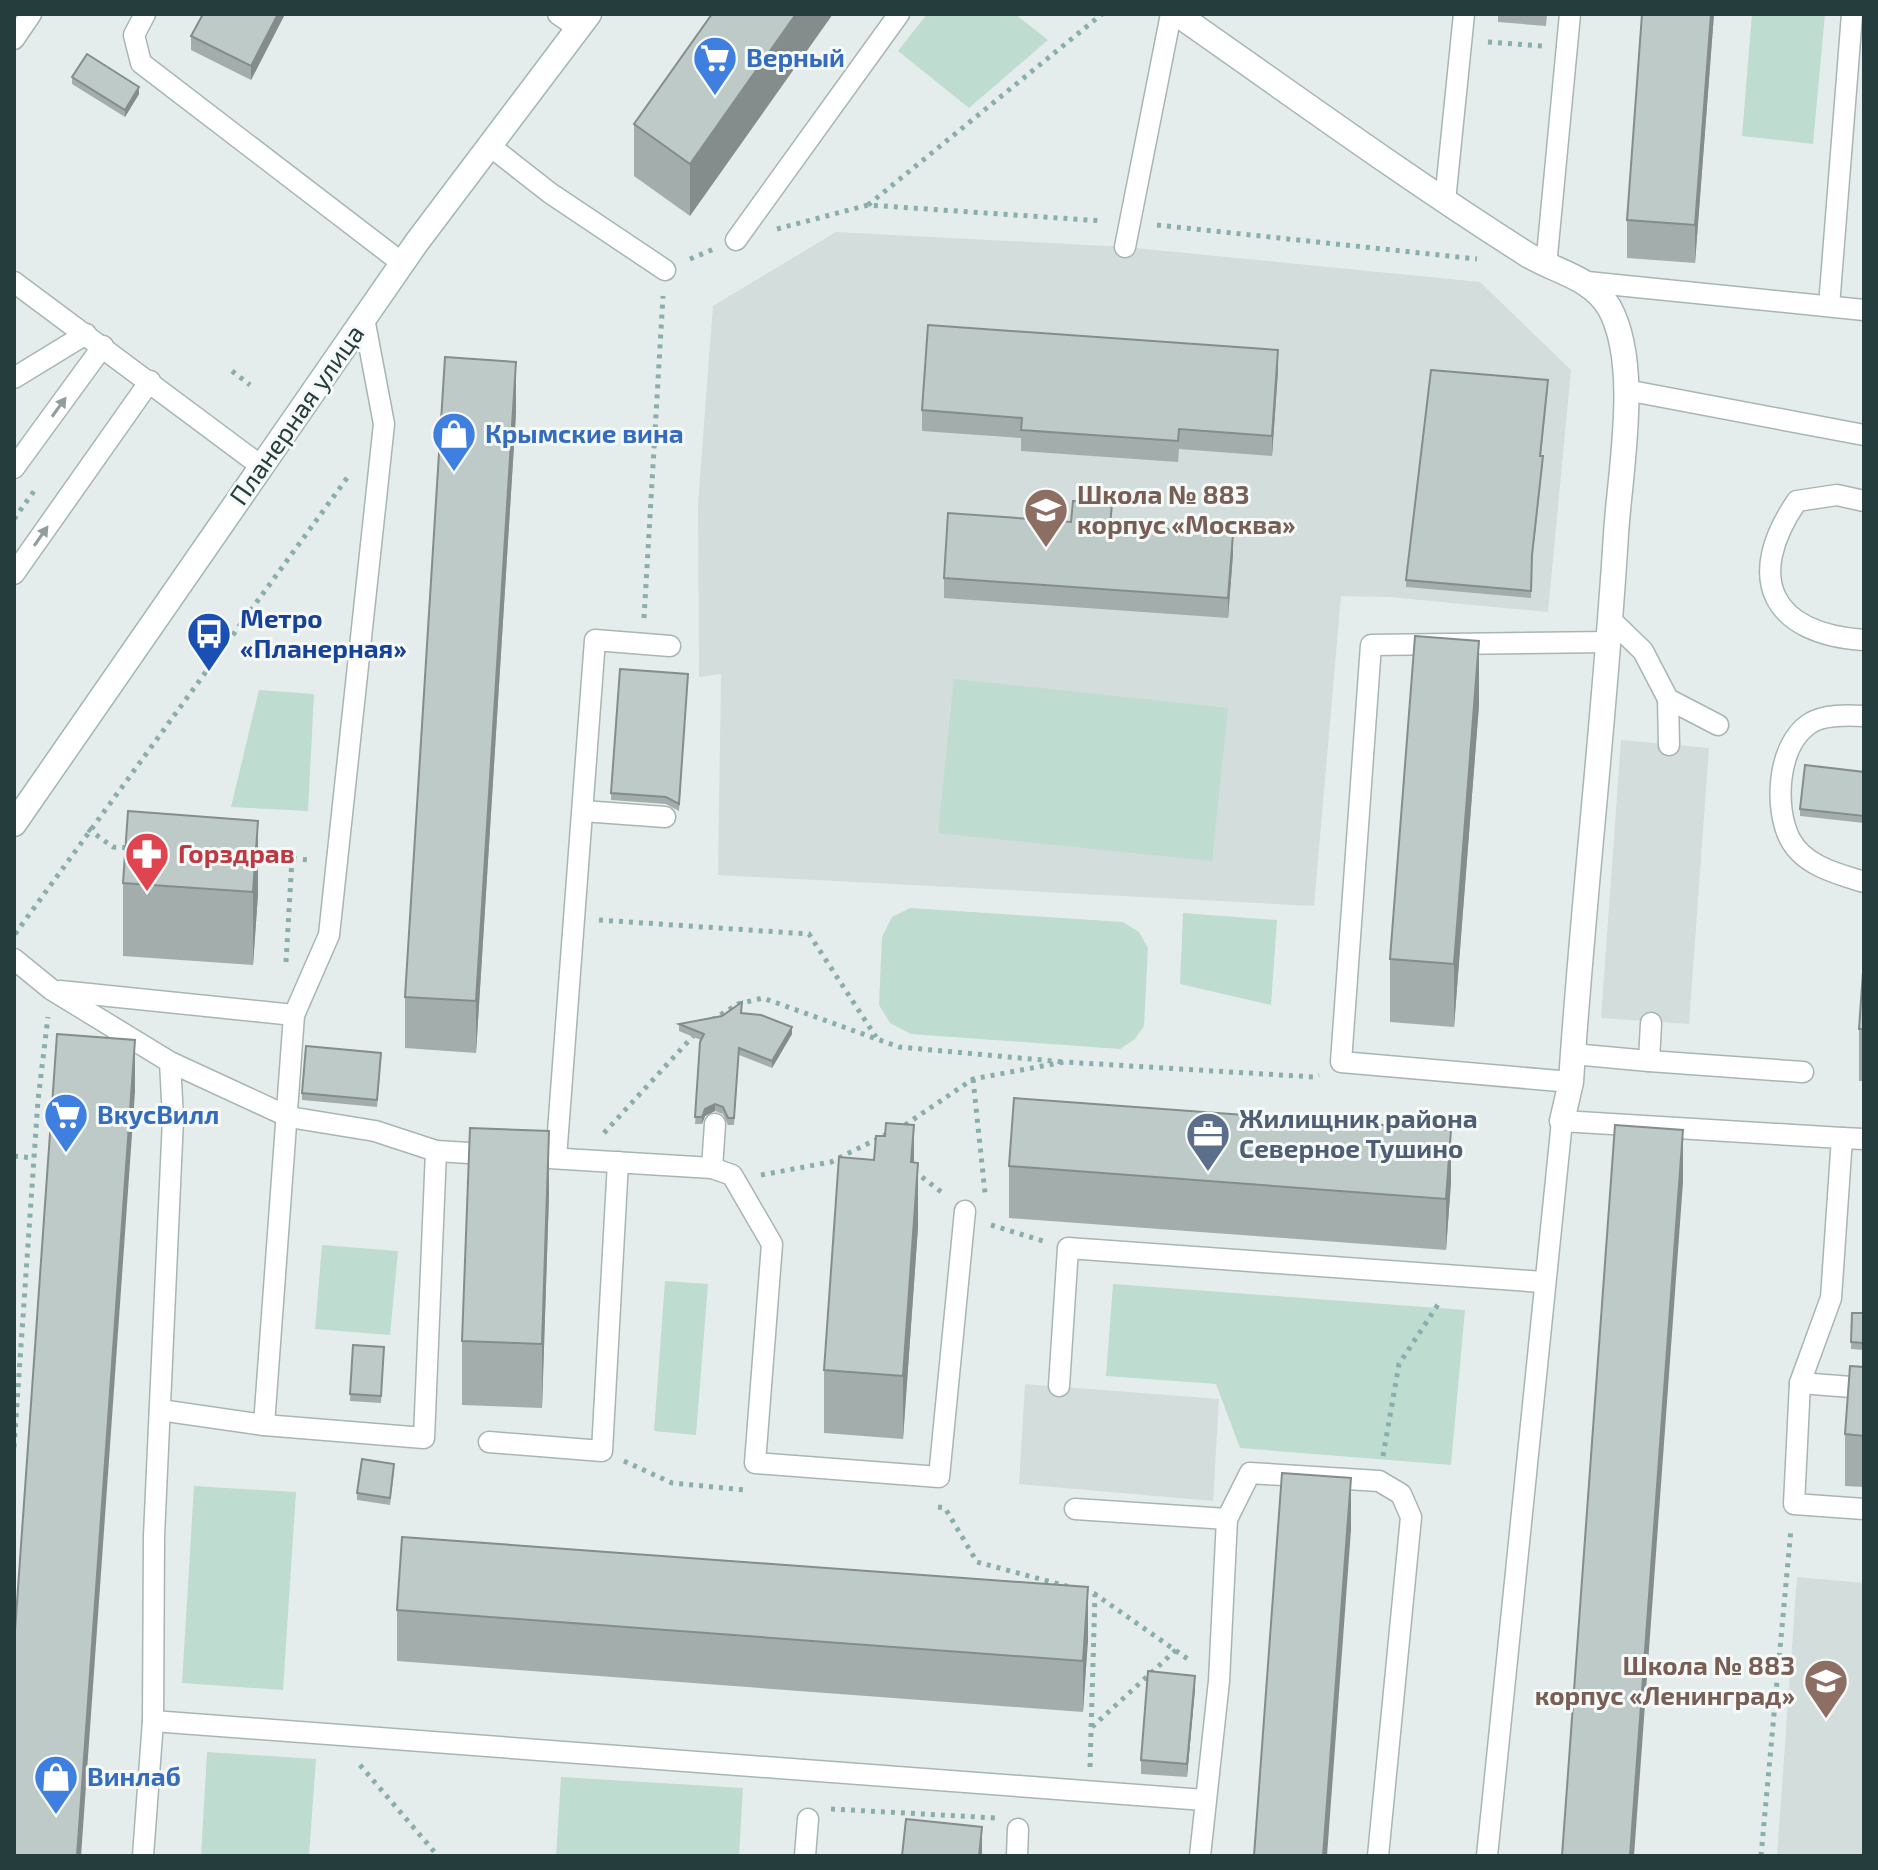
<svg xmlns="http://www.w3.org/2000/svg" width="1878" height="1870" viewBox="0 0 1878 1870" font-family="'Exo 2',sans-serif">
<rect width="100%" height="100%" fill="#e5edec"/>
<g fill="#d3dddb">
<polygon points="836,232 1125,247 1480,282 1571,370 1548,612 1389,597 1341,596 1314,906 718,875 721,674 699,677 698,503 713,306"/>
<polygon points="1621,740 1709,748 1689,1024 1601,1018"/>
<polygon points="1025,1384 1219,1399 1213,1501 1019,1484"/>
<polygon points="1797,1577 1864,1583 1864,1856 1777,1856"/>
</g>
<g fill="#bfdcd0">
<polygon points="927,14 1015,14 1048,40 969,108 898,51"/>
<polygon points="1752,14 1825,14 1813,144 1742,136"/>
<polygon points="954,679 1228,708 1212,861 938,833"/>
<polygon points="259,690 314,694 308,811 231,807"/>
<polygon points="910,908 1123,922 1139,932 1148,948 1144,1026 1135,1039 1120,1049 911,1034 890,1023 879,1005 882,937 892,917"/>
<polygon points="1183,913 1277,920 1271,1005 1180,984"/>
<polygon points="322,1245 398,1251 390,1335 315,1329"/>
<polygon points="665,1281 708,1284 696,1435 654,1431"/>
<polygon points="1113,1284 1465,1310 1451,1465 1240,1448 1216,1384 1106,1376"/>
<polygon points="194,1486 296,1492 283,1690 182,1683"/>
<polygon points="207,1752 316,1759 309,1856 201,1856"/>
<polygon points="561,1777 743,1788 739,1856 556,1856"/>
</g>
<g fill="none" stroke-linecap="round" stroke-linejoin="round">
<g stroke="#a8b5b4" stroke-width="23">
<g id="lane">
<polyline points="145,14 134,35 141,63 402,263"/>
<polyline points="558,14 578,28"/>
<polyline points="14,39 31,14"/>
<polyline points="490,146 550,193 665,270"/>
<polyline points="1445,201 1464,14"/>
<polyline points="736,240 899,14"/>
<polyline points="1125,247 1171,14"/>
<polyline points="1546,266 1570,14"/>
<polyline points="14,282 261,466"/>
<polyline points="1587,282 1864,310"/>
<polyline points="1829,306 1852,14"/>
<polyline points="14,378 86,334"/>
<polyline points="1626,390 1864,435"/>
<polyline points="14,468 103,346"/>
<path d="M1864 501 1837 495 1797 501C1744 578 1771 634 1864 640"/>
<polyline points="14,574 150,381"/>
<polyline points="1611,620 1643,651 1668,699 1718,725"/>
<polyline points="1668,699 1669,745"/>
<path d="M1864 716C1848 715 1823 714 1809 724 1777 746 1774 808 1790 839 1804 866 1838 874 1864 882"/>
<polyline points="583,811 665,817"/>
<polyline points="14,959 52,990 170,1062 289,1117 375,1131 436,1151 712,1168 732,1175 772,1244 755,1463 939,1477 965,1211"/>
<polyline points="60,991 294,1015"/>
<polyline points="1573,1054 1649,1061 1651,1023"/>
<polyline points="1649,1061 1803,1072"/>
<polyline points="1571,1082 1341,1062 1371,645 1609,642"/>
<polyline points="1842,1138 1864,1139"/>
<polyline points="556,1158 595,640 670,646"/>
<polyline points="712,1168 715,1124"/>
<polyline points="1800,1383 1864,1388"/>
<polyline points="1059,1386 1068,1248 1543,1282"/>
<polyline points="160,1410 264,1425 424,1438 436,1151"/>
<polyline points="264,1425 294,1015 329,935 384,424 364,318"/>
<polyline points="489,1442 602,1451 618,1162"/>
<polyline points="1075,1509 1227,1519"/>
<polyline points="153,1721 1204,1800"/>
<polyline points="143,1856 153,1721 154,1536 173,1119 170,1062"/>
<polyline points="805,1856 808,1819"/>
<polyline points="1017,1856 1018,1829"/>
<polyline points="1200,1856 1219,1681 1227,1519 1250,1473 1379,1481 1401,1494 1411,1517 1378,1856"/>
<polyline points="1487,1856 1562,1121 1842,1138 1831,1298 1800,1383 1794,1504 1864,1509"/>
</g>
</g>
<g stroke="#a8b5b4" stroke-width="27">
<path id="street" d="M1177 14C1293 95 1408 179 1528 255 1556 272 1591 277 1609 307 1641 364 1620 470 1616 534 1605 717 1583 899 1571 1082L1562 1121"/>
</g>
<g stroke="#a1b5b3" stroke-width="27">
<polyline id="secondary" points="14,824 417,242 589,14"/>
</g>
<g stroke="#88aead" stroke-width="5" stroke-dasharray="4 6" stroke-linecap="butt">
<polyline points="1488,42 1542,46"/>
<polyline points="868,205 1102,14"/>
<polyline points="1157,225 1477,259"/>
<polyline points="777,229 868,205 1103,221"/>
<polyline points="690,259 714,249"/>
<polyline points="232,371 250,385"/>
<polyline points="14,519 37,487"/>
<polyline points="644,618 663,296"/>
<polyline points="88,829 113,847 131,848"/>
<polyline points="253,856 311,860"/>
<polyline points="599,920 809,934 876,1037"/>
<polyline points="15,934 350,474"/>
<polyline points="286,962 292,859"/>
<polyline points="712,1020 738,1004 763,998 899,1047 1064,1062"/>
<polyline points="973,1079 985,1193"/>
<polyline points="905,1125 973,1079 1064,1062 1314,1077 1319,1075"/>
<polyline points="604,1133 695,1034"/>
<polyline points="14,1156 34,1158"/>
<polyline points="914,1171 944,1194"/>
<polyline points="761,1175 831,1162 891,1132"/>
<polyline points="991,1225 1043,1241"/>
<polyline points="14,1447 38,1100 48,1017"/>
<polyline points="1383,1456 1399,1364 1441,1300"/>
<polyline points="624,1461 672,1483 745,1490"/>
<polyline points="938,1507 945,1508 977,1562 1070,1587"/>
<polyline points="1084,1591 1095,1594 1192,1662"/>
<polyline points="1092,1727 1176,1650"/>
<polyline points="360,1765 438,1856"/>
<polyline points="1090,1767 1095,1594"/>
<polyline points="831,1809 996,1818"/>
<polyline points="1761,1856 1791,1529"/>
</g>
<use href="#lane" stroke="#fff" stroke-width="20"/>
<use href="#street" stroke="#fff" stroke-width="24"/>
<use href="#secondary" stroke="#fff" stroke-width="24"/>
</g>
<g fill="#a3aeac">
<polygon points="285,14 251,80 191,50 191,36"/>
<polygon points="712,14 690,216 634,176 634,124"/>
<polygon points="1498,14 1547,14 1546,26 1498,22"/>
<polygon points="1642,14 1714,14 1695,263 1627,258 1627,220"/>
<polygon points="72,77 139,94 125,117 72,84"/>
<polygon points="1278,371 1272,456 1179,449 1178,462 1021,451 1021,438 922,431 922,410"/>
<polygon points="1548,387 1541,456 1543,463 1532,562 1531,598 1406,587 1406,580"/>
<polygon points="516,413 476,1053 405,1048 405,997"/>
<polygon points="1112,525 1233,554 1228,618 944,598 944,578"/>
<polygon points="688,674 679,811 666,804 611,800 611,793"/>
<polygon points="1479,705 1454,1027 1390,1022 1390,959"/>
<polygon points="1864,772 1864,823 1800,816 1800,809"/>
<polygon points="258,821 258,894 253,965 123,956 123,883"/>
<polygon points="1864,958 1864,1081 1859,1081 1859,1029"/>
<polygon points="741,1013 792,1034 772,1068 739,1055 734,1125 728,1125 723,1114 715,1111 705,1116 702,1124 695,1124 701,1040 679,1031 679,1024"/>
<polygon points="381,1060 377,1107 302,1100 302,1093"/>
<polygon points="914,1163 918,1227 903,1439 824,1433 824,1370"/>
<polygon points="1009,1166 1451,1182 1446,1250 1009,1218"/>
<polygon points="549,1195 542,1408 462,1405 462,1341"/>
<polygon points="1852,1313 1864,1313 1864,1350 1851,1349"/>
<polygon points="353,1345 384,1347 381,1403 350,1401"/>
<polygon points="1864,1367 1864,1487 1845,1486 1845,1434"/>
<polygon points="394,1471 390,1505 357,1500 357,1493"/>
<polygon points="397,1610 1088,1639 1083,1712 397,1661"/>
<polygon points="1195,1689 1187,1777 1141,1774 1141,1760"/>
</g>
<g fill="#848d8c">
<polygon points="278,14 285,14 251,80 251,66"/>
<polygon points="796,14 833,14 690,216 690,164"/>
<polygon points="1711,14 1714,14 1695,263 1695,225"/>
<polygon points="139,87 139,94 125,117 125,110"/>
<polygon points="1278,350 1278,371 1272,456 1272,436"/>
<polygon points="516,362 516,413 476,1053 476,1001"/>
<polygon points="1233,534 1233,554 1228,618 1228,598"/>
<polygon points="1479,641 1479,705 1454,1027 1454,964"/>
<polygon points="258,821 258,894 253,965 253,892"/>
<polygon points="792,1027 792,1034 772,1068 772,1061"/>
<polygon points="135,1040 135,1092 81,1856 77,1856"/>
<polygon points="715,1104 715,1111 705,1116 702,1124 702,1117 705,1109"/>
<polygon points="914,1125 914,1189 911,1162"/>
<polygon points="1451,1130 1451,1182 1446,1250 1446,1199"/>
<polygon points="1683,1130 1683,1182 1634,1856 1630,1856"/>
<polygon points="549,1131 549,1195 542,1408 542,1344"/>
<polygon points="918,1163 918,1227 903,1439 903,1376"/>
<polygon points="1351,1478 1351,1530 1327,1856 1323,1856"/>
<polygon points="1088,1587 1088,1639 1083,1712 1083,1661"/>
<polygon points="1195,1676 1195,1689 1187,1777 1187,1764"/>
<polygon points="982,1827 982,1856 979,1856"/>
</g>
<g fill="#bdcac8" stroke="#848d8c" stroke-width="2">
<polygon points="203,14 278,14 251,66 191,36"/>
<polygon points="712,14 796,14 690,164 634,124"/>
<polygon points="1642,14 1711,14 1695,225 1627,220"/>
<polygon points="87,54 139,87 125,110 72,77"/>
<polygon points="928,325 1278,350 1272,436 1179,429 1178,441 1021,430 1022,418 922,410"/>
<polygon points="445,357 516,362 476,1001 405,997"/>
<polygon points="1431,370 1548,380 1540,456 1543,456 1532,555 1531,591 1406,580"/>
<polygon points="1073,501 1103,502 1112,504 1110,525 1233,534 1228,598 944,578 948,513 1071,522"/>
<polygon points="1415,636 1479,641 1454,964 1390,959"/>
<polygon points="620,669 688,674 679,804 666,797 611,793"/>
<polygon points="1805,765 1864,772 1864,816 1800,809"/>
<polygon points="128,811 258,821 253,892 123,883"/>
<polygon points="1864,958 1864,1029 1859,1029"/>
<polygon points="742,1002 741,1013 761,1015 792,1027 772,1061 739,1048 734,1118 728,1118 723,1107 715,1104 705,1109 702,1117 695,1117 700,1042 704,1034 679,1024 722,1016"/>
<polygon points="57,1034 135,1040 77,1856 14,1856 14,1645"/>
<polygon points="306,1046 381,1053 377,1100 302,1093"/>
<polygon points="1014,1098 1451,1130 1446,1199 1009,1166"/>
<polygon points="886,1123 914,1125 911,1162 918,1163 903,1376 824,1370 839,1157 874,1160 876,1136 885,1136"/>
<polygon points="1615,1125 1683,1130 1630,1856 1562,1856"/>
<polygon points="470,1128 549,1131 542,1344 462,1341"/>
<polygon points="1852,1313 1864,1313 1864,1343 1851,1342"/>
<polygon points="353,1345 384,1347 381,1396 350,1394"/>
<polygon points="1850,1366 1864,1367 1864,1436 1845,1434"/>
<polygon points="362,1459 394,1464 390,1498 357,1493"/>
<polygon points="1282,1473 1351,1478 1323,1856 1254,1856"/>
<polygon points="402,1537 1088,1587 1083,1661 397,1610"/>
<polygon points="1148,1671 1195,1676 1187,1764 1141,1760"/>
<polygon points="906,1819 982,1827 979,1856 902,1856"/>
</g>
<defs><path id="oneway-solid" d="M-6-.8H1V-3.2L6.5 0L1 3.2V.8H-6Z" transform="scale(2)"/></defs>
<g fill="#929e9e">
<use href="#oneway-solid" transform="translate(59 407) rotate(-54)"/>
<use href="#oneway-solid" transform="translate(41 536) rotate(-55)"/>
</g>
<defs>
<g id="supermarket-pin" transform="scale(2.3)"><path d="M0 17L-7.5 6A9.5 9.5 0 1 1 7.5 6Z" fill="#3f7fe0" stroke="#f5f9f8"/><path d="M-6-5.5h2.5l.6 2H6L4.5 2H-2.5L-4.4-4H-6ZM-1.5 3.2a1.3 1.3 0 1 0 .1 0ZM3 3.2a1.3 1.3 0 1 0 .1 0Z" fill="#fff"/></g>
<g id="shop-pin" transform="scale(2.3)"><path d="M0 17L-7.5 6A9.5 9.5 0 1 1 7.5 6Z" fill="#3f7fe0" stroke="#f5f9f8"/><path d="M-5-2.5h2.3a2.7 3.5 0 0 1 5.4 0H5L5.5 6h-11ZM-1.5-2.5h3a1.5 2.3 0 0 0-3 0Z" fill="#fff"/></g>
<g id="school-pin" transform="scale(2.3)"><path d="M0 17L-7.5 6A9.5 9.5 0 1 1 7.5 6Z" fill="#8d6e63" stroke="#f5f9f8"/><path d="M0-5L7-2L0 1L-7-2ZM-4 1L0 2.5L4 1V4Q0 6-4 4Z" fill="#fff"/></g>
<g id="bus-pin" transform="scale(2.3)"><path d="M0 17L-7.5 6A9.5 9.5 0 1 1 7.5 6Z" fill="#1a4fb4" stroke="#f5f9f8"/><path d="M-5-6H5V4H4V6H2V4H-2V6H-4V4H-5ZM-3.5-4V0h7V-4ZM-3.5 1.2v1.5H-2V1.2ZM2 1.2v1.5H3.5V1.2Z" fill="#fff"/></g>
<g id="pharmacy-pin" transform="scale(2.3)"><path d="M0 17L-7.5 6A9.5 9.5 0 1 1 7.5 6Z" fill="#e0444e" stroke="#f5f9f8"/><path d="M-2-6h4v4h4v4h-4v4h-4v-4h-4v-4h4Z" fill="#fff"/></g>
<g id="office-pin" transform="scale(2.3)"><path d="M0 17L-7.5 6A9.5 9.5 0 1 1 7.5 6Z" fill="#5c6f8a" stroke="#f5f9f8"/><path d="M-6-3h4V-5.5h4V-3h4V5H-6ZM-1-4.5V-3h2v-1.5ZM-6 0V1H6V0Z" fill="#fff"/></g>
</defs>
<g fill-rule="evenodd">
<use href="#supermarket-pin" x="715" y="58"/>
<use href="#shop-pin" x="454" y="434"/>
<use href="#school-pin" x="1046" y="510"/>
<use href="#bus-pin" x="209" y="634"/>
<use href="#pharmacy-pin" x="147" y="854"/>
<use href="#supermarket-pin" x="66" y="1115"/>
<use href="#office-pin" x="1208" y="1134"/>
<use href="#school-pin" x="1826" y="1681"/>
<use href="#shop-pin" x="56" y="1777"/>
</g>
<g text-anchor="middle" stroke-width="6" stroke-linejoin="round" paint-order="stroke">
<g font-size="26" font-weight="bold" fill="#366cbe" stroke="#f5f9f8" text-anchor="start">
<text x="746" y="67">Верный</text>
<text x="485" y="443">Крымские вина</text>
<text x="97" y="1124">ВкусВилл</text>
<text x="87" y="1786">Винлаб</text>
</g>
<g font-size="26" fill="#253d3d" stroke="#f5f9f8">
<text transform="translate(297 415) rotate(-55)" y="9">Планерная улица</text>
</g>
<g font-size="26" font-weight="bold" fill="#785e54" stroke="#f5f9f8" text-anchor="start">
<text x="1077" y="504">Школа № 883<tspan x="1077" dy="30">корпус «Москва»</tspan></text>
<text x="1795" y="1675" text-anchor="end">Школа № 883<tspan x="1795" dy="30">корпус «Ленинград»</tspan></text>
</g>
<g font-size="26" font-weight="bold" fill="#164399" stroke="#f5f9f8" text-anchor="start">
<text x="240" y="628">Метро<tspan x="240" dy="30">«Планерная»</tspan></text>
</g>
<g font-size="26" font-weight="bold" fill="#be3a42" stroke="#f5f9f8" text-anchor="start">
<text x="178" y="863">Горздрав</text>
</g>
<g font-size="26" font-weight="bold" fill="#4e5e75" stroke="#f5f9f8" text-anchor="start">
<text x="1239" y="1128">Жилищник района<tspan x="1239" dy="30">Северное Тушино</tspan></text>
</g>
</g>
<rect width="1878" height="1870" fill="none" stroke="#253d3d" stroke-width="32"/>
</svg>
